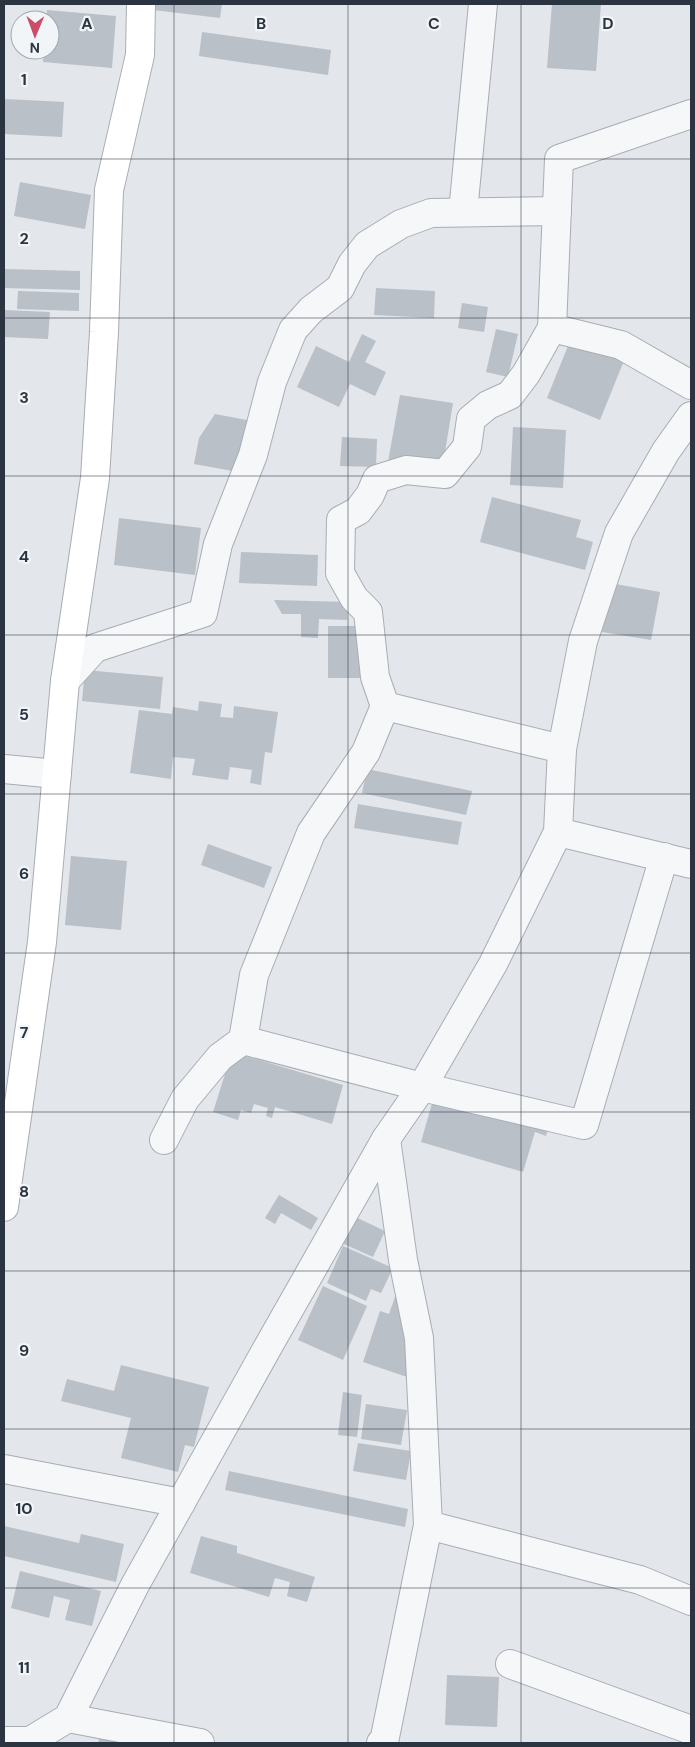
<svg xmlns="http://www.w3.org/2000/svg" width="695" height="1747" viewBox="0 0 695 1747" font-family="'DM Sans',sans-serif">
<rect width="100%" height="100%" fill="#e3e6ea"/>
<g fill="#bac0c7">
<polygon points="146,4 222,4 220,18 145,9"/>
<polygon points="552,4 601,4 596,71 547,68"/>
<polygon points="47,10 116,16 112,68 43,62 44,50 50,50 50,20 46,20"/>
<polygon points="202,32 331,50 328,75 199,56"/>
<polygon points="4,99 64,102 62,137 4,134"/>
<polygon points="20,182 91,195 85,229 14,216"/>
<polygon points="4,269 80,271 80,290 4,288"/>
<polygon points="376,288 435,291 434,318 374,315"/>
<polygon points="18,291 79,293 79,311 17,309"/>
<polygon points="462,303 488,307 484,332 458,328"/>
<polygon points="4,310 50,312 48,339 4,337"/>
<polygon points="496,329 518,334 508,377 486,372"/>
<polygon points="362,334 376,341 365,362 386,372 375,396 350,384 339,407 297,387 316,346 349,362"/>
<polygon points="572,336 625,358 600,420 547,398"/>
<polygon points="400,395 453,403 442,470 388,462"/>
<polygon points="215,414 247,420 238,472 194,464 199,438"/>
<polygon points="513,427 566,430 563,488 510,485"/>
<polygon points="342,437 377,439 376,467 340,466"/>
<polygon points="492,497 581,520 576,537 593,542 585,570 480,542"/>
<polygon points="119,518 201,528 195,575 114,565"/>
<polygon points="241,552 318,555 317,586 239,583"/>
<polygon points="610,583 660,592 651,640 602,632"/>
<polygon points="274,600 347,602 347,620 319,619 318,638 301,637 301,614 282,614"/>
<rect x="328" y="626" width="35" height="52"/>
<polygon points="85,670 163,677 160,709 82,701"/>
<polygon points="199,701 222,704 220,717 233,718 234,706 278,712 272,753 265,752 261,785 250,783 252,770 230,767 228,780 192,775 195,759 173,757 171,779 130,773 139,710 172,714 173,707 198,711"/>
<polygon points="367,769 472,791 466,815 362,793"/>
<polygon points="358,804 462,822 458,845 354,828"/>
<polygon points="208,844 272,867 264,888 201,865"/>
<polygon points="71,856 127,861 121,930 65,925"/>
<polygon points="232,1052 343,1085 332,1124 275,1107 272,1118 266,1116 268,1108 254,1104 251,1113 241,1110 238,1120 213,1112"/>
<polygon points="435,1093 549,1126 546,1136 535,1132 523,1172 421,1142"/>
<polygon points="279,1195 318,1218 311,1230 281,1213 275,1224 265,1218"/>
<polygon points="349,1214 385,1231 373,1257 337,1241"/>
<polygon points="343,1246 393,1268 381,1293 371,1289 366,1301 327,1283"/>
<polygon points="323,1286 367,1306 343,1360 298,1340"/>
<polygon points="397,1291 410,1378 363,1362 380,1311 389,1314"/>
<polygon points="121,1365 209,1387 194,1447 185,1445 178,1472 121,1458 131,1418 61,1401 67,1379 114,1391"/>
<polygon points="343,1392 362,1395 357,1437 338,1435"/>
<polygon points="366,1404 407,1410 401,1445 361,1439"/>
<polygon points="358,1443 411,1451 406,1480 353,1471"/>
<polygon points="229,1471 408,1509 405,1527 225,1490"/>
<polygon points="4,1526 79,1543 81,1534 124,1544 116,1582 4,1556"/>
<polygon points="201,1536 237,1546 237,1553 315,1577 307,1602 287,1596 290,1582 275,1578 269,1597 190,1573"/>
<polygon points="20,1571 101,1591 92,1626 65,1620 70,1600 54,1596 49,1618 11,1608"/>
<polygon points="447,1675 499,1677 497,1727 445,1725"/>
<polygon points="100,1735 133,1743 98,1743"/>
</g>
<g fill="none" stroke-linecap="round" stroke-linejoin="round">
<g stroke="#a8adb4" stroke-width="30">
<g id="minor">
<polyline points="691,114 559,159 552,328 621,345 691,385"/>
<polyline points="463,212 483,4"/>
<polyline points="65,681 95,648 203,613 218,544 253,455 272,382 293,330 311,310 340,288 352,264 367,245 401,224 431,213 557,211"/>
<polyline points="385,706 375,677 368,612 354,598 340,573 341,520 358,511 370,495 377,479 406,470 445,474 467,447 471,419 488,405 510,395 526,374 552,328"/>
<polyline points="4,769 57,774"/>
<polyline points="558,832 691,864"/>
<polyline points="243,1040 422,1087 584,1125 664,857"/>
<polyline points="386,1139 403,1260 419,1338 428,1525 640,1580 691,1601"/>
<polyline points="164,1140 185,1099 220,1057 243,1040 254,975 311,833 366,752 385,706 562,749"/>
<polyline points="4,1469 181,1503"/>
<polyline points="510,1664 691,1730"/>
<polyline points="68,1718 200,1743"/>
<polyline points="4,1741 30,1741 68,1718 135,1585 269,1345 386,1139 422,1087 493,964 558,832 562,749 583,641 619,533 666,451 691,416"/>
<polyline points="381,1743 384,1742 428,1525"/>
</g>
</g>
<g stroke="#a8adb4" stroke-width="30">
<polyline id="secondary" points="4,1207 42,942 65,681 95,478 104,332 109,190 140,55 141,4"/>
</g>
<use href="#minor" stroke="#f5f7f9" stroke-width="28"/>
<use href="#secondary" stroke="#fff" stroke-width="28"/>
</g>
<path fill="none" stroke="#2b3542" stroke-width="1" stroke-opacity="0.55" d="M174 4V1743M348 4V1743M521 4V1743M4 159H691M4 318H691M4 476H691M4 635H691M4 794H691M4 953H691M4 1112H691M4 1271H691M4 1429H691M4 1588H691"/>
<g font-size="16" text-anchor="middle" font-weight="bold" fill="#2b3542" stroke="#f2f5f8" stroke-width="4.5" stroke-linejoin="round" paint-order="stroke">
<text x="87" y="29">A</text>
<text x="261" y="29">B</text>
<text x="434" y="29">C</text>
<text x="608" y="29">D</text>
<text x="24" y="85">1</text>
<text x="24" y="244">2</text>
<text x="24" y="403">3</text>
<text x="24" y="562">4</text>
<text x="24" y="720">5</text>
<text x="24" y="879">6</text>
<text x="24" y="1038">7</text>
<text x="24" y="1197">8</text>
<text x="24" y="1356">9</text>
<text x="24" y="1514">10</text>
<text x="24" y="1673">11</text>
</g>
<rect width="695" height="1747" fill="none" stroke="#2b3542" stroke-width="10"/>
<g transform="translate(35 35) rotate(181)"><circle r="24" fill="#f2f5f8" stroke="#a2a8af"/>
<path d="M0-4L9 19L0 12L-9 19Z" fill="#cb4c67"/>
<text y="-8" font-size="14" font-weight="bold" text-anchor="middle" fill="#2b3542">N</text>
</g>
</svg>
